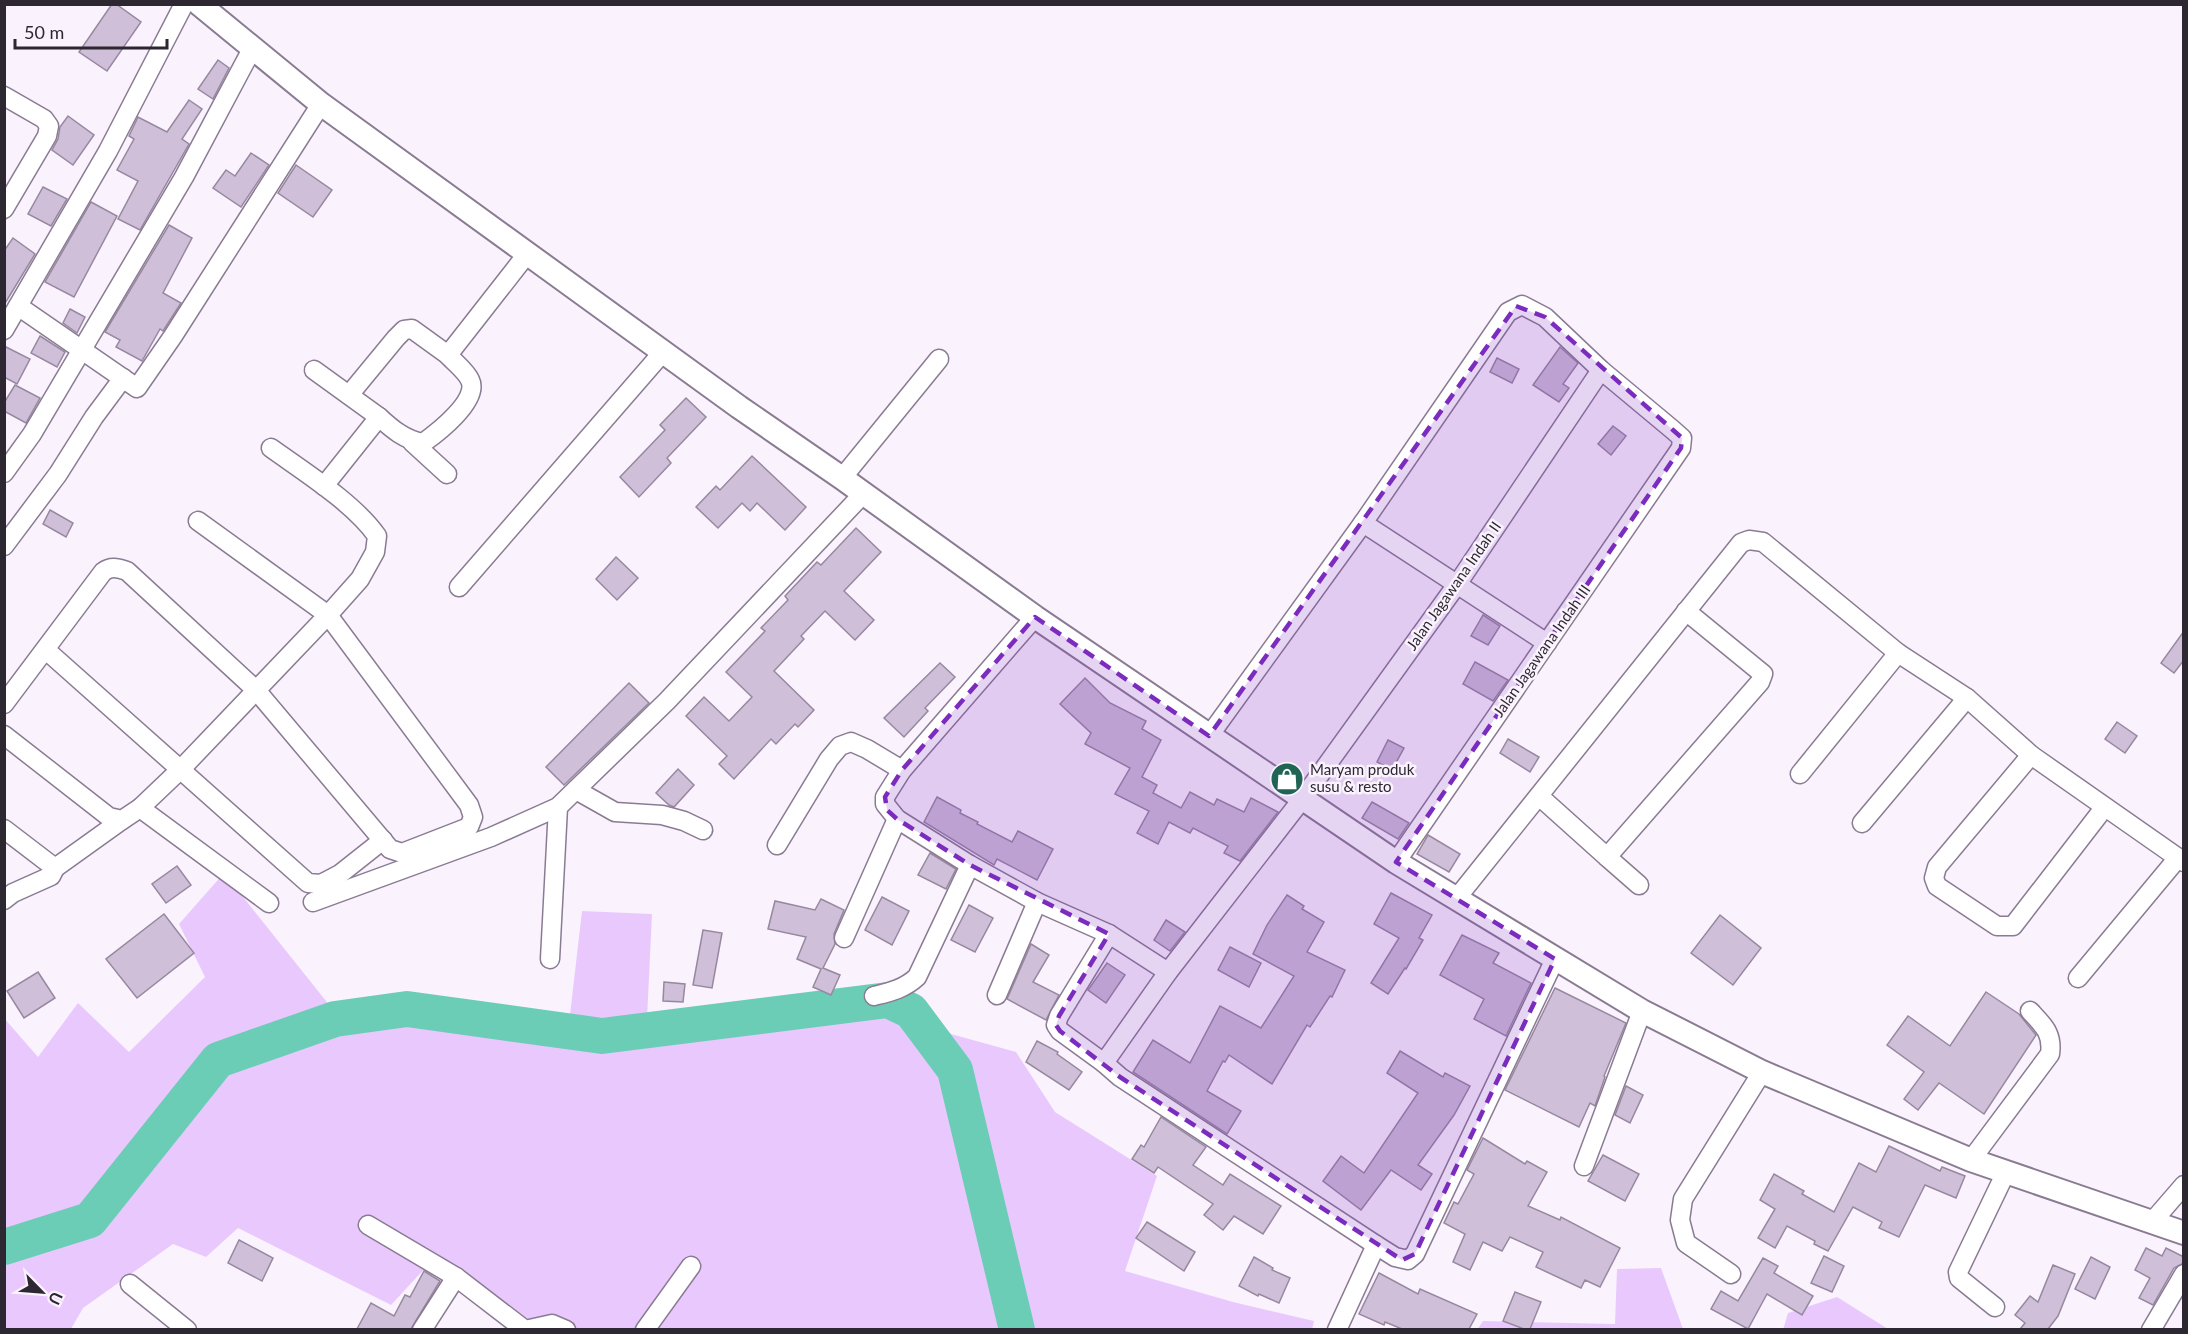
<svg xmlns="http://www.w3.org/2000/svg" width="2188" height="1334" viewBox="0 0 2188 1334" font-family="Lato,sans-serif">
<rect width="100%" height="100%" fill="#faf3fe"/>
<g fill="#e9c9fd">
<polygon points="224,873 330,1006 498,1017 567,1041 582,911 652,914 646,1040 753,1021 828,1000 1016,1052 1055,1112 1157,1176 1125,1271 1233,1302 1314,1321 1312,1330 538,1329 428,1265 391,1305 238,1228 206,1257 173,1244 83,1308 71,1329 5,1329 4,1018 38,1057 78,1003 129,1052 205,977 179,924"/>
<polygon points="1661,1268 1683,1329 1477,1330 1483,1321 1615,1324 1617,1269"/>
<polygon points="1837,1297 1888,1329 1783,1330 1788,1313"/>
</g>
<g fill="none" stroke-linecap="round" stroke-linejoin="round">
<polyline stroke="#6ccdb6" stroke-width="36" points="4,1247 90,1220 218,1060 335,1019 407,1009 602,1036 888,1000 911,1011 955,1070 1017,1330"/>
</g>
<g fill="#cfbfd9" stroke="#9788a0" stroke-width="1.5">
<polygon points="112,4 116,4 141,22 107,71 79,52"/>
<polygon points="218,60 229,68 213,99 198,89"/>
<polygon points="189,100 202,109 182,139 189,144 140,230 118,219 138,181 117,170 134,139 129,136 138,117 167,132"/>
<polygon points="68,116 94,135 73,165 52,150 58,139 60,127"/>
<polygon points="251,153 269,165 241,207 213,188 226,170 235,176"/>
<polygon points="296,165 332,190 313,217 278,193"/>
<polygon points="43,187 67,199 51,226 28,214"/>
<polygon points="91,202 117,216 74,297 45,282"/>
<polygon points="169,225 192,238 163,293 181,303 163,331 160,329 142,361 116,347 120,340 105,332"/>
<polygon points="13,238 35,254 4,305 4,251"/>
<polygon points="70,309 85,317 77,333 63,323"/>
<polygon points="40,336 65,352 57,367 31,353"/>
<polygon points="4,346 30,359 17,384 4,377"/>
<polygon points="1560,347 1578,363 1563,384 1569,388 1559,402 1533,385"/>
<polygon points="1497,358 1519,369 1512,383 1490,372"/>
<polygon points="15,385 40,398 26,423 4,411 4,403"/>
<polygon points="686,398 706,417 667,458 671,463 639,497 620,477 665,430 660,425"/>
<polygon points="1613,426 1626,436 1611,455 1598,444"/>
<polygon points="752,456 806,507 785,530 757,503 750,511 742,503 718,528 696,507 716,486 720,490"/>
<polygon points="50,510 73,523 66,537 43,524"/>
<polygon points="856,528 881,552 844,591 874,620 855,640 825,611 801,636 804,639 774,671 814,710 798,727 795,724 776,744 771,739 734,779 719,764 727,756 686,716 704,697 729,721 752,697 726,672 765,631 761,628 788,600 785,596 817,562 821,565"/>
<polygon points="616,557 638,578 617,600 596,579"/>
<polygon points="1483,615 1500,626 1488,645 1471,636"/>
<polygon points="2184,631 2184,660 2174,673 2161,663"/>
<polygon points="1475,662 1508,680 1493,701 1463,684"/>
<polygon points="940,663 955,677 925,708 928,711 904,737 884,718"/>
<polygon points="1085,678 1110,703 1146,721 1142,729 1161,740 1142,777 1157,785 1153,793 1181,808 1190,792 1214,805 1217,799 1244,812 1251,798 1278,812 1240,861 1224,853 1228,846 1193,828 1190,833 1169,822 1158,844 1137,833 1149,811 1115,794 1130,768 1085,744 1091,733 1060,704"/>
<polygon points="629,683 649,703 564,785 546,767"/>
<polygon points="2117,722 2137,736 2125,753 2105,739"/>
<polygon points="1508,739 1539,757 1530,772 1500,753"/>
<polygon points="1388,740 1404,748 1392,770 1377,762"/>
<polygon points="678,769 694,785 674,807 669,805 656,793"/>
<polygon points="937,797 961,810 960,813 978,822 977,824 1012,842 1018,831 1053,849 1037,880 997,859 994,865 924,822"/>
<polygon points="1372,802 1409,823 1398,839 1362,818"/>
<polygon points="1428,835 1460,854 1449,872 1417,854"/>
<polygon points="930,853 956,869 946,889 918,875"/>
<polygon points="177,866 191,885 166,903 152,884"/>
<polygon points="1391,893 1432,915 1419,938 1423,940 1406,969 1405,968 1388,994 1371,983 1399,938 1374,924"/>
<polygon points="1287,895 1304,906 1302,909 1324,922 1307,952 1345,970 1332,997 1330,996 1310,1027 1307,1025 1272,1084 1229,1055 1225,1062 1223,1061 1207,1091 1241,1111 1227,1134 1133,1072 1153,1040 1190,1063 1220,1006 1261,1028 1294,976 1253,954 1267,925"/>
<polygon points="882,897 909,911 892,945 865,930"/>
<polygon points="821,899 844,910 834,934 835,944 823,968 840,975 831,995 813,987 821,969 797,959 806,937 768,929 775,901 815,910"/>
<polygon points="969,905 993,918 975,952 951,940"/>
<polygon points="164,914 194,953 137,998 106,959"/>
<polygon points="1720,915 1761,948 1733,985 1691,953"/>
<polygon points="1166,920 1185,932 1170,951 1154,940"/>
<polygon points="703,930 722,933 712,988 693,985"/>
<polygon points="1462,935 1499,953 1493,963 1531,983 1506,1036 1474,1019 1484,999 1440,975"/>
<polygon points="1031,944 1049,955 1033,982 1059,995 1046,1020 1007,999"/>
<polygon points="1230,947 1261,963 1249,987 1218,970"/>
<polygon points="1107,963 1125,975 1106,1003 1088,990"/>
<polygon points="38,972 55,998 24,1018 7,991"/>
<polygon points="664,982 685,984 683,1002 663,1001"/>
<polygon points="1555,988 1626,1023 1604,1076 1605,1077 1595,1106 1590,1103 1579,1127 1505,1090"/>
<polygon points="1986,992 2019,1014 2036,1035 1984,1114 1939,1083 1918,1110 1904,1099 1924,1072 1887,1045 1908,1016 1950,1046"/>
<polygon points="1037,1041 1058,1052 1057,1054 1082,1072 1069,1090 1026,1062"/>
<polygon points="1400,1051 1443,1077 1445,1073 1470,1086 1454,1115 1418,1165 1432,1174 1421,1190 1391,1170 1361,1210 1323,1181 1341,1156 1364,1173 1418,1093 1387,1073"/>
<polygon points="1626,1086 1643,1095 1630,1123 1615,1115"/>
<polygon points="1161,1117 1206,1147 1193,1165 1223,1185 1230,1174 1281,1206 1263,1234 1234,1216 1223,1230 1204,1215 1213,1204 1158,1167 1154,1173 1132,1159 1141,1145 1144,1147"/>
<polygon points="1483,1138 1525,1164 1527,1161 1547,1172 1528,1206 1560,1220 1561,1217 1620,1248 1600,1287 1585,1280 1581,1288 1536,1267 1543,1252 1510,1237 1502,1251 1483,1242 1470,1270 1453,1262 1465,1234 1444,1223 1454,1202 1458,1204 1474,1174 1467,1170"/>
<polygon points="1889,1146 1940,1171 1942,1167 1965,1176 1956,1198 1925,1185 1899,1237 1879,1228 1882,1222 1853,1207 1828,1251 1814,1244 1815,1241 1787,1226 1775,1248 1758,1238 1775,1209 1760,1200 1774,1174 1804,1191 1802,1194 1834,1212 1859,1163 1876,1172"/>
<polygon points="1603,1155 1639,1174 1625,1201 1588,1181"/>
<polygon points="1147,1222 1195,1252 1184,1271 1136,1238"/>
<polygon points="239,1240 273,1258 262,1281 228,1263"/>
<polygon points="2146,1248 2162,1256 2166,1248 2184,1257 2184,1263 2174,1268 2153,1305 2139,1298 2150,1278 2135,1270"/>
<polygon points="1824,1256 1844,1266 1832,1292 1811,1283"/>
<polygon points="1254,1257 1273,1268 1272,1270 1290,1278 1279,1303 1259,1294 1258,1296 1239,1286"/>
<polygon points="2091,1257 2110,1267 2095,1299 2075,1289"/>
<polygon points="1763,1258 1778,1266 1774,1273 1813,1296 1802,1315 1767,1294 1748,1329 1711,1309 1721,1291 1738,1301"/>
<polygon points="2053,1265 2075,1274 2058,1316 2048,1329 2020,1329 2025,1323 2015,1315 2030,1296 2038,1302"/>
<polygon points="424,1271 440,1281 411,1329 357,1329 371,1303 394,1316 405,1295 410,1297"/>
<polygon points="1379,1273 1418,1294 1420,1289 1477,1314 1469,1329 1402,1329 1385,1322 1384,1325 1359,1314"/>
<polygon points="1515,1292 1541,1302 1530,1329 1524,1329 1503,1321"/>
</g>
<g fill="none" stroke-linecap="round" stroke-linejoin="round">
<g stroke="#8a7b93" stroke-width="21">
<g id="minor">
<polyline points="4,96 44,119 49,126 47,136 4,209"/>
<polyline points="18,306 137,388 173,336 321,104"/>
<polyline points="4,330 108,151 184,4"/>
<polyline points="314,370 379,417"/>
<polyline points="349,395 396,338 404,330 412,329 448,355"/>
<polyline points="412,442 447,474"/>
<polyline points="4,473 32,434 184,177 252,49"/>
<polyline points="842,478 939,359"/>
<path d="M324 486 379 417C392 429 405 440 423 443 437 433 480 400 470 380 466 371 455 363 448 355L527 254"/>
<polyline points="1363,523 1547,643"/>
<polyline points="4,546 58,474 94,417 123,378"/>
<polyline points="459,587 663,352"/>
<polyline points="1035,617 902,770 885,797 885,804 897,819 970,865 1037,902 1109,934 1168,972"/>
<polyline points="46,650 308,883 321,884 340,874 383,840"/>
<path d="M4 704 103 572C111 566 117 568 127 571L256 690 390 849 402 853 469 827 473 817 469 805 328 615 198 521"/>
<path d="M4 735 109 817 122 820 140 808 181 769 328 615 360 579 375 552 377 536C354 503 303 471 271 448"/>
<polyline points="1209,736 1363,523 1508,312 1522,305 1545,317 1601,370 1673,430 1682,438 1681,448 1396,862"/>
<polyline points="2031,755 1937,867 1934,878 1937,886 1997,926 2013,926 2104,808"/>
<polyline points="1800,774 1898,653"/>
<polyline points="576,790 615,812 662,815 684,821 703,830"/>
<polyline points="1539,796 1607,857"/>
<polyline points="140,808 269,903"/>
<polyline points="1862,823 1967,698"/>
<polyline points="4,829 55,868 51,876 13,893 4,900"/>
<polyline points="777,845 829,759 840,746 851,742 867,749 902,770"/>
<polyline points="55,868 122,820"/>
<polyline points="1639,885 1607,857 1760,682 1763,674 1686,611"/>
<polyline points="1456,899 1741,543 1749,540 1763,542 1898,653 1967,698 2031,755 2184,862"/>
<polyline points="313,902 491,837 558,807 667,701 863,494"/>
<polyline points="844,938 897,819"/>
<polyline points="550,959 558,807"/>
<polyline points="1555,959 1415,1254 1408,1260 1395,1257 1376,1245 1120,1077 1104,1063 1168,972 1303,798 1458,583 1601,370"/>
<polyline points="2078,978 2177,859"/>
<polyline points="997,995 1037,902"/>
<path d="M874 996C890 992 904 989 917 977L970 865"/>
<polyline points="1104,1063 1060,1031 1056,1025 1059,1016 1109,934"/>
<path d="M1971 1160 2050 1054C2053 1033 2043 1025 2030 1011"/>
<polyline points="1584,1166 1642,1011"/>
<polyline points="2152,1222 2184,1185"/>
<polyline points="368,1225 456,1277"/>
<polyline points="1731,1274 1686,1243 1680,1220 1683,1199 1762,1072"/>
<polyline points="130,1284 187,1330"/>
<polyline points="1995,1307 1959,1278 1958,1272 2006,1172"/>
<polyline points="422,1330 456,1277 525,1330 552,1324 566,1330"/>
<polyline points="645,1330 691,1266"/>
<polyline points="1337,1330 1376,1245"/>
<polyline points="2151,1330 2184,1274"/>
</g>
</g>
<g stroke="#8a7b93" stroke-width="26">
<polyline id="tertiary" points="199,4 321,104 739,407 842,478 1035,617 1396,862 1642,1011 1762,1072 1971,1160 2184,1233"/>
</g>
<use href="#minor" stroke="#fff" stroke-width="18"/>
<use href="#tertiary" stroke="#fff" stroke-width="22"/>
</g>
<path fill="#7b2cbf" fill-opacity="0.2" stroke="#7b2cbf" stroke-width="4.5" stroke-dasharray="12 8" stroke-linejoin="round" d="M1516 306 1545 317 1673 430 1682 438 1681 448 1396 862 1555 959 1415 1254 1402 1260 1120 1077 1060 1031 1056 1025 1059 1016 1109 934 970 865 897 819 887 810 885 797 902 770 1035 617 1209 736Z"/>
<defs>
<g id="shop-disc" transform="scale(1.725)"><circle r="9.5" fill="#206456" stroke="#faf3fe"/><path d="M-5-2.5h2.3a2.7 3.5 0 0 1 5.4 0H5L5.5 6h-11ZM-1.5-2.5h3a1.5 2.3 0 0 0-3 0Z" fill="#fff"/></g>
</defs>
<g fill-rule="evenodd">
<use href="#shop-disc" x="1287" y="779"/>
</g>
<g text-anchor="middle" stroke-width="5" stroke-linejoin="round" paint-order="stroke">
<g font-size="15" fill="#2d2731" stroke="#faf3fe">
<text transform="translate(1454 586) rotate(-55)" y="5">Jalan Jagawana Indah II</text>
<text transform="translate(1542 651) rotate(-55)" y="5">Jalan Jagawana Indah III</text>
</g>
<g font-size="15" fill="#2d2731" stroke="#faf3fe" text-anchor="start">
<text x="1310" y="775">Maryam produk<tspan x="1310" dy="17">susu &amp; resto</tspan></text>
</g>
</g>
<rect width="2188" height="1334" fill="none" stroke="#2d2731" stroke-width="12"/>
<g transform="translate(42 1292) rotate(115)" stroke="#faf3fe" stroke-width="4.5" paint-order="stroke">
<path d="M0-4.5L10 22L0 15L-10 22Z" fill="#2d2731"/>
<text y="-9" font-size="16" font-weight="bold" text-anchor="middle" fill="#2d2731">U</text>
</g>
<path d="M15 39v9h152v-9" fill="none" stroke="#2d2731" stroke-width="3"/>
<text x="24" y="39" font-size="18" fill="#2d2731" stroke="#faf3fe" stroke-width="4.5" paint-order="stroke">50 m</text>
</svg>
